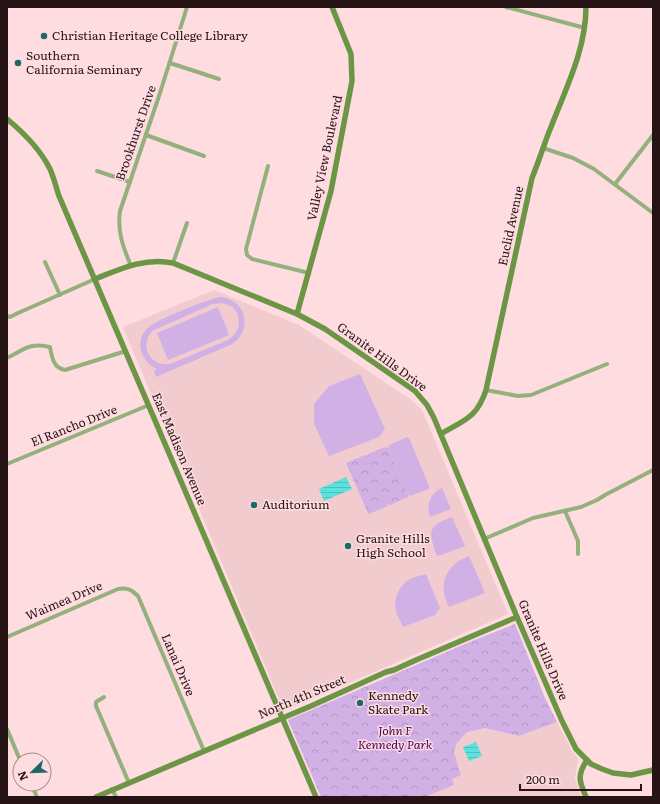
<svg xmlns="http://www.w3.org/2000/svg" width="660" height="804" viewBox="0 0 660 804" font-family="Literata,serif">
<defs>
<pattern id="park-crowns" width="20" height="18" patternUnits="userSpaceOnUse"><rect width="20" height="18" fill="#d1b0e6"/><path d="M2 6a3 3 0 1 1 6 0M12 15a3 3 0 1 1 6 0" fill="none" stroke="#b396c4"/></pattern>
<pattern id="water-rules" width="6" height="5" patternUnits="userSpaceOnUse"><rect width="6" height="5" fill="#5be2dd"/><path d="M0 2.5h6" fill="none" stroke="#4fc1bd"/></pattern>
</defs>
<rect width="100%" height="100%" fill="#fedcdf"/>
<g fill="#f1cbce">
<polygon points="214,290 299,325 410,399 422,410 508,614 284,711 123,327"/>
<polygon points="557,722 572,751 578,759 575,778 581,797 425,797 454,785 451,779 461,775 454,752 457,743 467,732 485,728 519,736"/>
</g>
<g fill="#d1b0e6" fill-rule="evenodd">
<path d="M222 297C248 301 253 333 230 345L156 377 154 371 157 369C141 362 133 340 149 327 156 320 212 297 222 297ZM222 303 233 307 238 315 239 326 235 334 228 340 170 364C150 367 139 346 152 331L213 304Z"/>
<polygon points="218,307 229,335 168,360 157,333"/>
<polygon points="360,374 385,429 379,437 329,456 314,424 314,404 329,386"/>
<polygon points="407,437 409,438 429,486 429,489 410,496 408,495 388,448 389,445"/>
<path d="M442 488 451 509 430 517C426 505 430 493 442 488Z"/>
<path d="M452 517 465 546 438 556C435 553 434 549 433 544 427 526 437 523 452 517Z"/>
<path d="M469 556 485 593 449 607C437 584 446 565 469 556Z"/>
<path d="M426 574 440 608 435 615 403 627C401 622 398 617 396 612 393 601 398 587 408 580 413 577 420 576 426 574Z"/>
</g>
<g fill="url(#park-crowns)">
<polygon points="385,447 388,448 408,495 408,497 390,505 388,504 387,506 369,514 368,513 346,463 365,455 367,456 368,454"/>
<polygon points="515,624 545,698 557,722 519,736 485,728 467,732 457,743 454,752 461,775 452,779 454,785 425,797 321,797 288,720 472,641"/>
</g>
<g fill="url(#water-rules)">
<polygon points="346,477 352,489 324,501 319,489"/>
<polygon points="476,742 482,756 469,761 463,747"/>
</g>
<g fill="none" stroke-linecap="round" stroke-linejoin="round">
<g stroke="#94b17d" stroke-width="4">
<polyline points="506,7 585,28"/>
<polyline points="170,63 219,79"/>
<polyline points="146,135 204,156"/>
<polyline points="543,148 573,158 594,169 653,213"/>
<polyline points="268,166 246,249 247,255 252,259 309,273"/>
<polyline points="97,171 130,182"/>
<polyline points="615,184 653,135"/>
<polyline points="45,262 60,295"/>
<polyline points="173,263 187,223"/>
<path d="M131 266C123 247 117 231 120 211L159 96 187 7"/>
<polyline points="7,316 10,317 18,313 95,279"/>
<path d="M7 358C24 350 29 342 50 347 52 357 53 368 65 370L126 351"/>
<polyline points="486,390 518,396 531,395 607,364"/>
<polyline points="7,464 149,405"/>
<polyline points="565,511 578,541 578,554"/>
<polyline points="484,539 533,518 581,507 597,500 605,495 653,470"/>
<path d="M7 637 118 589C127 587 132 590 138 596L204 751"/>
<polyline points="104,697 96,702 96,706 129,783"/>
<polyline points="7,729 20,760"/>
<polyline points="31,784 37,797"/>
<polyline points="112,789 116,797"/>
</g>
<g stroke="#6c9645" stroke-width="5.5">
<path d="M7 119C24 133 40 149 50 169 54 178 56 187 59 196L316 797"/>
<path d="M95 279C120 269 145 257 173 263L297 314 325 329 415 391 427 405 434 418 517 617 562 721 576 749 591 764 602 769 613 773 631 775 653 770"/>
<polyline points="297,314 331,191 352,81 351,54 332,7"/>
<path d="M441 434C464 420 477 418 486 390L532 178C539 161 544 144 551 127 566 88 586 49 586 7"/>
<polyline points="96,797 311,706 386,672 394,670 416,660 517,617"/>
<path d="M586 797C579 781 577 775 587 760"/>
</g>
</g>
<g fill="#1d6967" stroke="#fedcdf" stroke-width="1.5">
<circle cx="44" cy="36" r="4"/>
<circle cx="18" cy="63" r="4"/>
<circle cx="254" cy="505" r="4"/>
<circle cx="348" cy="546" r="4"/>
<circle cx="360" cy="703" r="4"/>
</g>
<g text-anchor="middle" stroke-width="3" stroke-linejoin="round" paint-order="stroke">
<g font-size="12" fill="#261315" stroke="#fedcdf" text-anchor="start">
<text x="52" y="40">Christian Heritage College Library</text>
<text x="26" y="60">Southern<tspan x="26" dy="14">California Seminary</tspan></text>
<text x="262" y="509">Auditorium</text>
<text x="356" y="543">Granite Hills<tspan x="356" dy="14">High School</tspan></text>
<text x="368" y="700">Kennedy<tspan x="368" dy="14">Skate Park</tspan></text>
</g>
<g font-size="12" fill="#261315" stroke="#fedcdf">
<text transform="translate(136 133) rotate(-71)" y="4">Brookhurst Drive</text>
<text transform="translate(325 158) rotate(-78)" y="4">Valley View Boulevard</text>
<text transform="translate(511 226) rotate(-78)" y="4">Euclid Avenue</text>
<text transform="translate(382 357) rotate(36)" y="4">Granite Hills Drive</text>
<text transform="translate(74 426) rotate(-22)" y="4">El Rancho Drive</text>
<text transform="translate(179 449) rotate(67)" y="4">East Madison Avenue</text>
<text transform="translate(64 601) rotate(-23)" y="4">Waimea Drive</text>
<text transform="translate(543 650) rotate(67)" y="4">Granite Hills Drive</text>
<text transform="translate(178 665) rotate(67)" y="4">Lanai Drive</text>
<text transform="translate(302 697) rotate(-23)" y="4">North 4th Street</text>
</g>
<g font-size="12" font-style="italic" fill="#43005e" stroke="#fedcdf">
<text x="395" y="735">John F<tspan x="395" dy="14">Kennedy Park</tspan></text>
</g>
</g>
<rect width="660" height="804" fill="none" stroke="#261315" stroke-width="16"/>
<g transform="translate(32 772) rotate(247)"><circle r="19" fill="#fedcdf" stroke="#a88c8e"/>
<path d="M0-3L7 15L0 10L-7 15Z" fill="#1d6967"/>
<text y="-6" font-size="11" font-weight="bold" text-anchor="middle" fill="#261315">N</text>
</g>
<path d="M520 784v6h121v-6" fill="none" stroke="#261315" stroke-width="2"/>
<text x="526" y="784" font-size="12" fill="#261315" stroke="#fedcdf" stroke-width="3" paint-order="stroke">200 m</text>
</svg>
